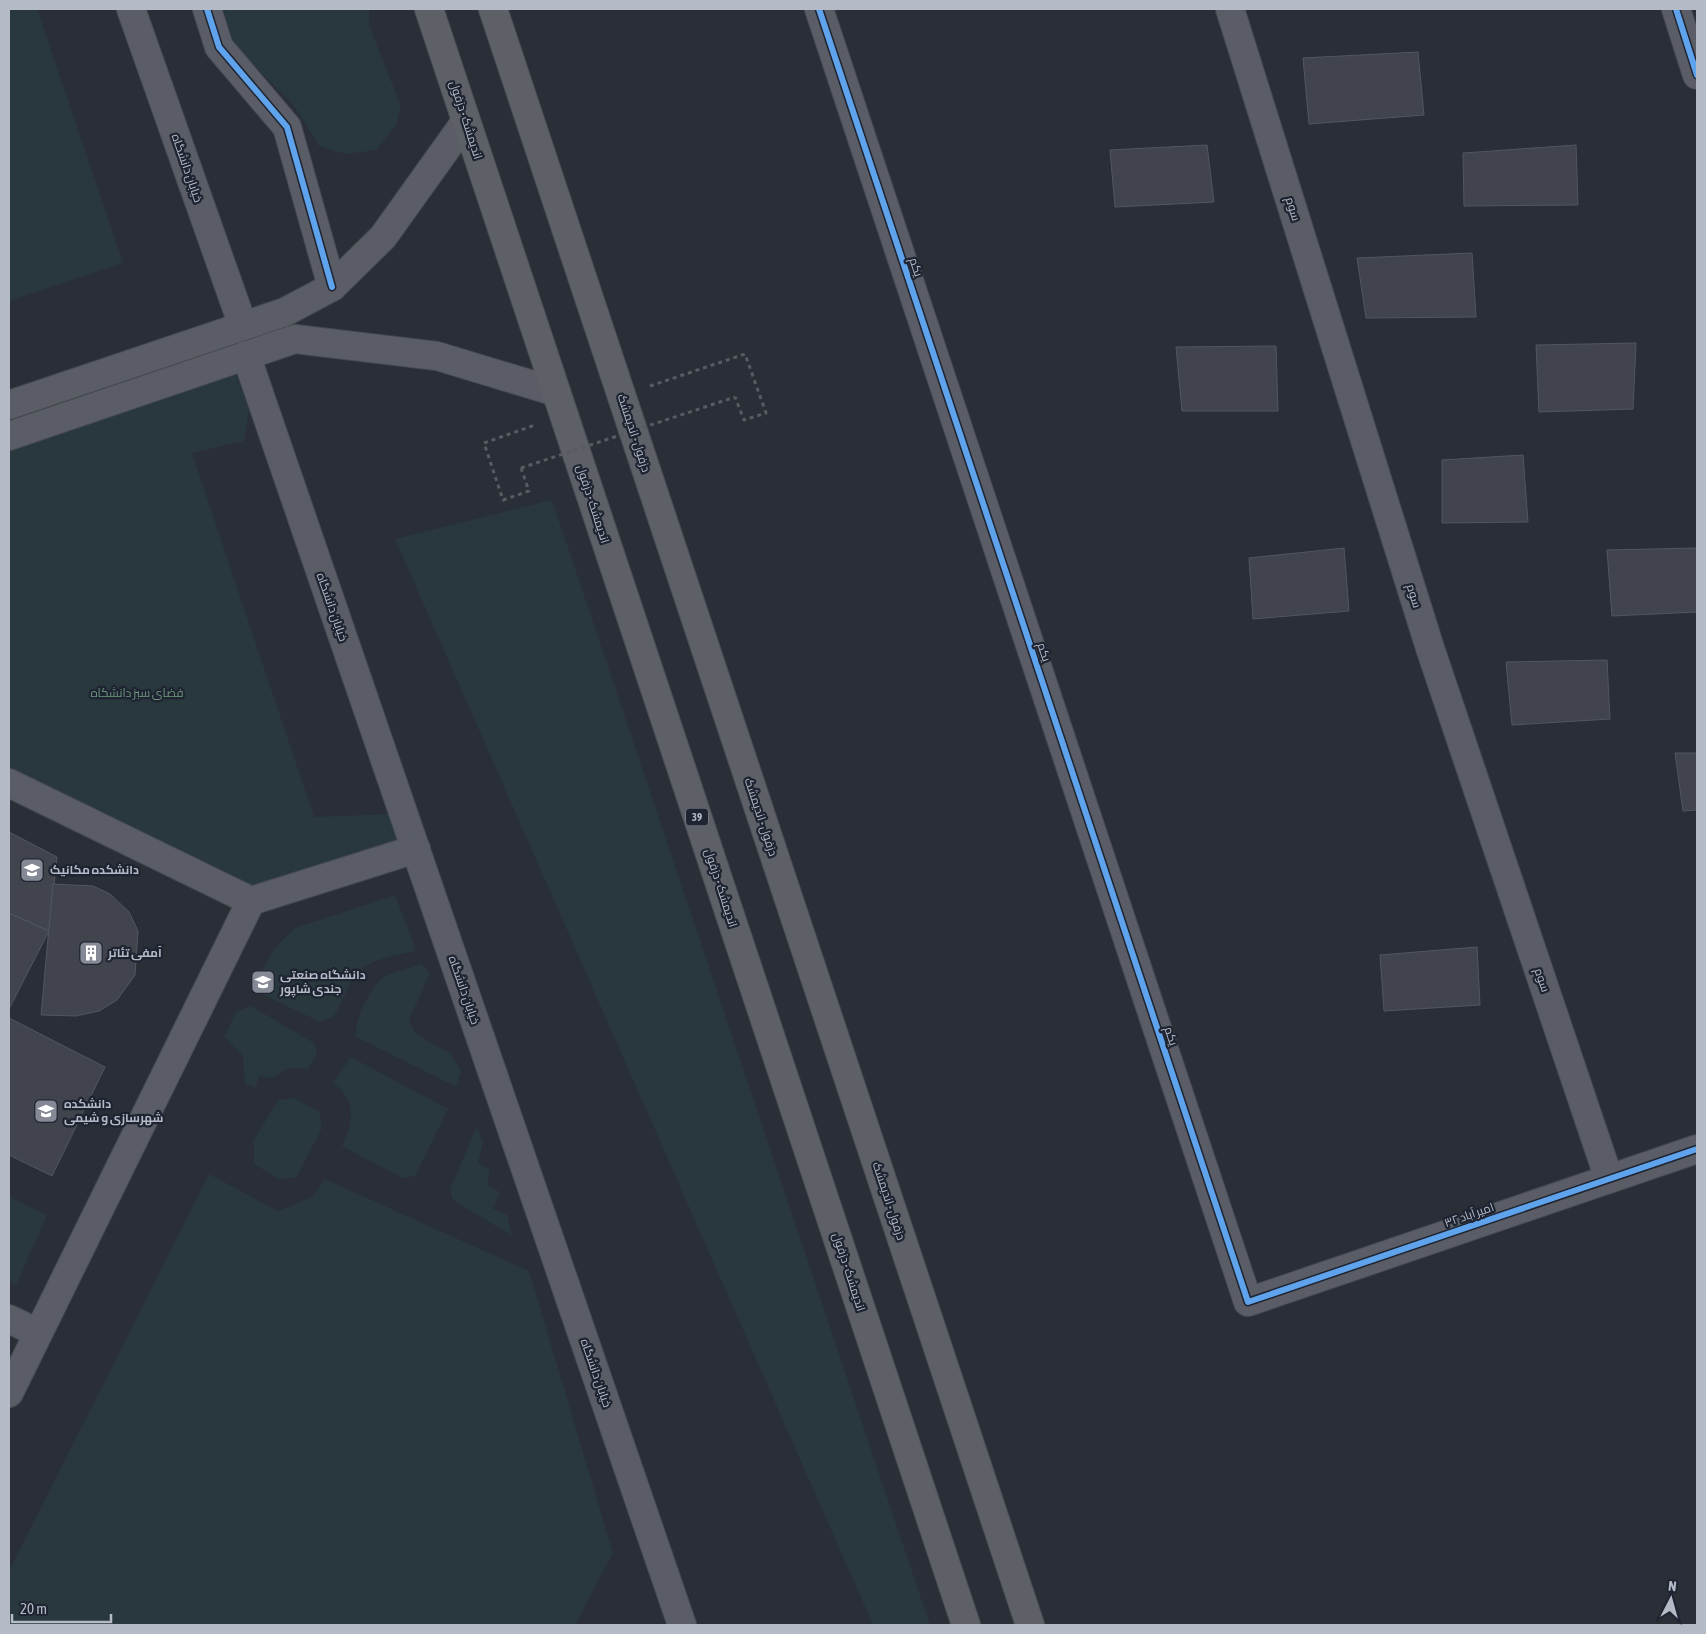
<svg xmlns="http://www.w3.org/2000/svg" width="1706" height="1634" viewBox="0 0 1706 1634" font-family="'Asap Condensed',Cairo,sans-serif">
<rect width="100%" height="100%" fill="#2a2e37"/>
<g fill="#28383d">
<polygon points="9,9 37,9 123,263 9,301"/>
<polygon points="223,9 369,9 369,25 401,106 396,125 376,150 346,154 319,146 294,106 234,45"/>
<polygon points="235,373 249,410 244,441 192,453 314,817 391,814 402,843 246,888 9,775 9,449"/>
<polygon points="552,500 930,1625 873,1625 395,539"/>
<path d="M395 895 416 951C393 956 364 959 351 981 345 993 341 1005 334 1016L320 1022 260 993C256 969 277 943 295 928Z"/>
<path d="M421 964 430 973 409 1020 416 1034 451 1054 461 1071 456 1087 356 1037C353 1022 372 983 386 976 397 971 410 968 421 964Z"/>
<polygon points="251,1006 314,1043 317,1053 308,1069 289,1068 272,1078 259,1076 255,1088 245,1084 243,1055 224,1037 236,1012"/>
<path d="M351 1057 448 1109 415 1176 402 1178 342 1146C354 1122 356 1100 333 1083Z"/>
<polygon points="294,1098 319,1111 322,1128 296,1178 279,1179 254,1164 254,1140 278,1100"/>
<polygon points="477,1127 483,1142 478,1163 490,1170 487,1185 500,1192 493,1209 507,1215 512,1236 453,1200 450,1189"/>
<polygon points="209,1174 278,1211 312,1197 325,1179 529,1271 613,1553 575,1625 9,1625 9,1571"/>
<polygon points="9,1197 47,1215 16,1285 9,1281"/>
</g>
<g fill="#41444c" stroke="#52565f">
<polygon points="1418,52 1424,115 1309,124 1303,58"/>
<polygon points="1207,145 1214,202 1115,207 1110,150"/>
<polygon points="1576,145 1578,205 1464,206 1463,153"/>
<polygon points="1472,253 1476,317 1366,318 1357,258"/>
<polygon points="1636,343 1633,409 1539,412 1536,345"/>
<polygon points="1276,346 1278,411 1182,411 1176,347"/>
<polygon points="1523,455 1528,522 1442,523 1442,460"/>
<polygon points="1344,548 1349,611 1253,619 1249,558"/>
<polygon points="1697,548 1697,612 1612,616 1607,550"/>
<polygon points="1607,660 1610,719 1512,725 1506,662"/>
<polygon points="1675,753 1697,753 1697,810 1683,811"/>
<polygon points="9,832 57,857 49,931 9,913"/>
<polygon points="53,884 93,886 110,894 129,912 138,931 135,975 117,1000 99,1011 76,1016 41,1015"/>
<polygon points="9,913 49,931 9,1009"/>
<polygon points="1477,947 1480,1005 1384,1011 1380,955"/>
<polygon points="9,1018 105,1067 52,1176 9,1155"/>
</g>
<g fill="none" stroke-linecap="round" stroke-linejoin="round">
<g stroke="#464950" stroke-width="30">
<g id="minor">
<polyline points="131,9 243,326"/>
<polyline points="207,9 219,47 287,127 332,287"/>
<polyline points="819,9 1248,1302 1697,1149"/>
<polyline points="1230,9 1430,648 1609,1179"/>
<polyline points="1676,9 1697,75"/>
<polyline points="246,355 682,1625"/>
<polyline points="9,405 285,312 332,287 383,237 466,121"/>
<polyline points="9,436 295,339 437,356 556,392"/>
<polyline points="9,783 251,901"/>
<polyline points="9,1319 38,1333"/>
<polyline points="9,1393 251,901 416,849"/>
</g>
</g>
<g stroke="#484b54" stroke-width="30">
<g id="major">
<polyline points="429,9 966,1625"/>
<polyline points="493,9 1030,1625"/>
</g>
</g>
<g stroke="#585c62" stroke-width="3" stroke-dasharray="4 4" stroke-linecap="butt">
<polyline points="650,386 745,354 766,413 744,420 735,397"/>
<polyline points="521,468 529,491 503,500 484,443 535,425"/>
</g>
<use href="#minor" stroke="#5a5d65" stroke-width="28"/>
<use href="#major" stroke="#5d6066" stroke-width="28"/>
<polyline stroke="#585c62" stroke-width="3" stroke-dasharray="4 4" stroke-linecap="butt" points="521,468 735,397"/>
<g stroke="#1e2431" stroke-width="9">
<g id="cycleway">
<polyline points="207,9 219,47 287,127 332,287"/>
<polyline points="819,9 1248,1302 1697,1149"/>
<polyline points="1676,9 1697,75"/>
</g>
</g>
<use href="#cycleway" stroke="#60a3ed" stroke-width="6"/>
</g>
<defs>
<g id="university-square" transform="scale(1.25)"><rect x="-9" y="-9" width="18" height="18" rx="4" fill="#848995" stroke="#1e2431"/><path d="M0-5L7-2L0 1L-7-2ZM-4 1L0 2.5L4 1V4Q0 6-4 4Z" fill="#fff"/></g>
<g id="building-square" transform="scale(1.25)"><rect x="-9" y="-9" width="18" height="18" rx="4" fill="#848995" stroke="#1e2431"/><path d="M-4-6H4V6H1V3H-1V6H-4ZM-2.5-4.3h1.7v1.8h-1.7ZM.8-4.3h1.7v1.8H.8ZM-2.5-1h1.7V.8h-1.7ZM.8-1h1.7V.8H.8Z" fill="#fff"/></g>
</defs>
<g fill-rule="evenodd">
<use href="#university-square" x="32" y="870"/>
<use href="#building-square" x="91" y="953"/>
<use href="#university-square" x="263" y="982"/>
<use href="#university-square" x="46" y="1111"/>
</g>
<g text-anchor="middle" stroke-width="4.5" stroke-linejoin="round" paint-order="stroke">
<rect fill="#1e2431" stroke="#888d9a" stroke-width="1" x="686" y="808.5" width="22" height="17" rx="4"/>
<g font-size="11" font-weight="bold" fill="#b5bac7">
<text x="697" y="821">39</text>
</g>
<g font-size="12" fill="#b5bac7" stroke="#1e2431">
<text transform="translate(466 120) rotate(72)" y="4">اندیمشک - دزفول</text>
<text transform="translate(187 168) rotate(71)" y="4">خیابان دانشگاه</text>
<text transform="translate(1293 209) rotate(73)" y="4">سوم</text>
<text transform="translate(916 267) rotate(72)" y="4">یکم</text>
<text transform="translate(634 433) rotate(72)" y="4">دزفول - اندیمشک</text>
<text transform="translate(593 504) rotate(72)" y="4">اندیمشک - دزفول</text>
<text transform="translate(1414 596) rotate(73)" y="4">سوم</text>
<text transform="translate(332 607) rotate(71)" y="4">خیابان دانشگاه</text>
<text transform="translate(1044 652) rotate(72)" y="4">یکم</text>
<text transform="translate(761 817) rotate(72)" y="4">دزفول - اندیمشک</text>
<text transform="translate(721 888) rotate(72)" y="4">اندیمشک - دزفول</text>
<text transform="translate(1542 980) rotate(71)" y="4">سوم</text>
<text transform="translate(464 990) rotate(71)" y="4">خیابان دانشگاه</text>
<text transform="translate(1171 1036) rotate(72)" y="4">یکم</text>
<text transform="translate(889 1201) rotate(72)" y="4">دزفول - اندیمشک</text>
<text transform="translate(1469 1215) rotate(-19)" y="4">۳۲ امیر آباد</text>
<text transform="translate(849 1272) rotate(72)" y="4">اندیمشک - دزفول</text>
<text transform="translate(596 1373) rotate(71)" y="4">خیابان دانشگاه</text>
</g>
<g font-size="12" fill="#6d977b" stroke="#1e2431">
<text x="137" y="697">فضای سبز دانشکاه</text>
</g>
<g font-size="12" font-weight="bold" fill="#b5bac7" stroke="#1e2431" text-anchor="start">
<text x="50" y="874">دانشکده مکانیک</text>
<text x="108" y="957">آمفی تئاتر</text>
<text x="280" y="979">دانشگاه صنعتی<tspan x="280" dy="14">جندی شاپور</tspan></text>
<text x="64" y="1108">دانشکده<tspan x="64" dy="14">شهرسازی و شیمی</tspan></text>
</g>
</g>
<rect width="1706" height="1634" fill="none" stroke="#b5bac7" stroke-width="20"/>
<g transform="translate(1671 1599) rotate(6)" stroke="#1e2431" stroke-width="4" paint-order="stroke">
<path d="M0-4L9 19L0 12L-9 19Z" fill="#b5bac7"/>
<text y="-8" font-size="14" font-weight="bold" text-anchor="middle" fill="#b5bac7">N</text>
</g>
<path d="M12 1614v8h99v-8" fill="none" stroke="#b5bac7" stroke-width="2.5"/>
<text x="20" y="1614" font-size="15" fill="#b5bac7" stroke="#1e2431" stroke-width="4" paint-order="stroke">20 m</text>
</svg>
